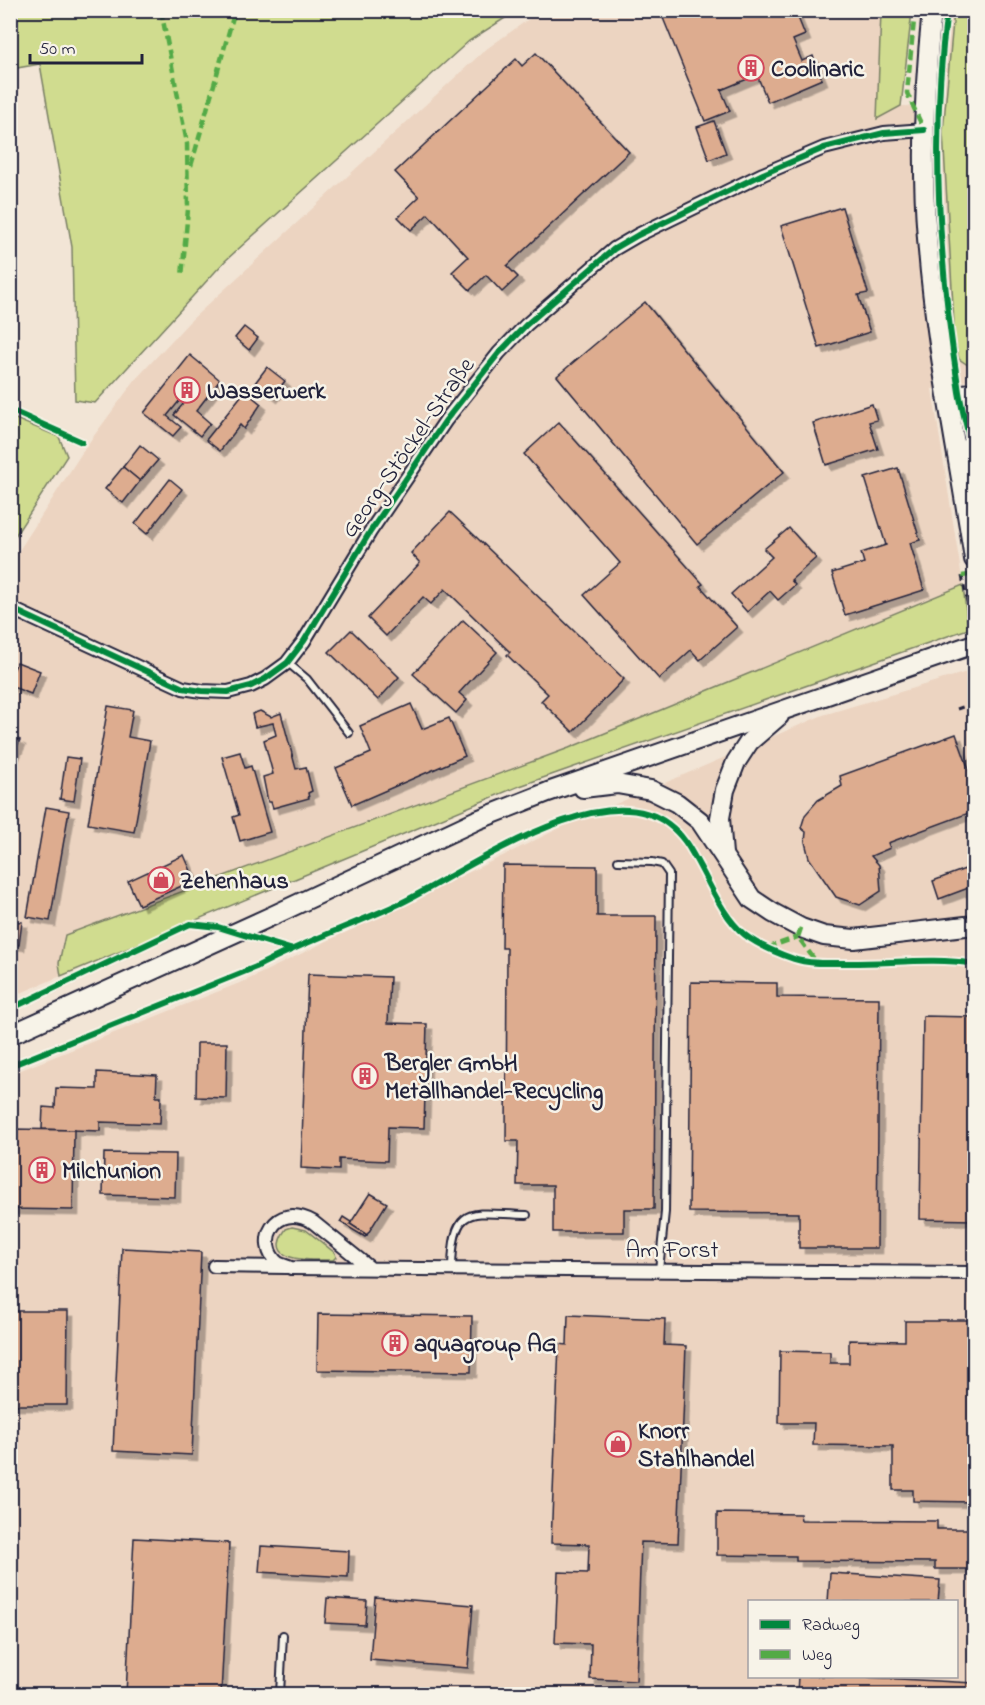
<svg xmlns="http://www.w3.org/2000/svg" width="985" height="1705" viewBox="0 0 985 1705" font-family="'Indie Flower',sans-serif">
<defs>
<filter id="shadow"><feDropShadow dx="5.5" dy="5.5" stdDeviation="0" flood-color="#0004"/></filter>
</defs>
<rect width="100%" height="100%" fill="#f2e5d6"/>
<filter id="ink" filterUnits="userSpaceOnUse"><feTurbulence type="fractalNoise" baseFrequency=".0167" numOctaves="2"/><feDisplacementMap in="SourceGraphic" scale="12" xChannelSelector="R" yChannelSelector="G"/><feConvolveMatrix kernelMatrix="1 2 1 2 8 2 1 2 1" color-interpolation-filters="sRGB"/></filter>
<g filter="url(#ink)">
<g fill="#ecd4c1" fill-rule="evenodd">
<polygon points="540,11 881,11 877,119 901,106 939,107 938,96 947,11 974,11 974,379 932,389 963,585 569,748 59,963 61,976 11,997 11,563 85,448 135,380 189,322 485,50"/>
<path d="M967 672 974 705V1694H11V1074L247 980 560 828 823 715ZM750 1602H956V1676H750Z"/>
</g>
<g fill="#d0dc8f" stroke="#797f65" stroke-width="1.5">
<polygon points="11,10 516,10 516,11 469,41 225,261 95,403 75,400 72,247 40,64 11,69"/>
<polygon points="881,11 912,11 901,106 877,119"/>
<polygon points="954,11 974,11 974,369 959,359 955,340 943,132"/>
<polygon points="11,417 59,437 67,456 11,542"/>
<polygon points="963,585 968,629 517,787 61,976 59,963 65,935 569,748"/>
<path d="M292 1227 306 1230 335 1253 336 1257 333 1260C314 1260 260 1264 286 1229Z"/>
</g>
<g fill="#ddac8f" stroke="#22223b" stroke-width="1.5" filter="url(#shadow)">
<polygon points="680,10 795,10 805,35 793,40 802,61 813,56 822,79 768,102 757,75 721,90 730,111 705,121 663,18"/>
<polygon points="536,53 629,152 507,266 518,277 502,292 486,275 470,290 452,272 468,257 428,214 411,230 398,217 419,197 395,172 516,59 522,66"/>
<polygon points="714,121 726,153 709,160 697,127"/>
<polygon points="842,207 868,293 858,295 870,332 819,348 781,226"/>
<polygon points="645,302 784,472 697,544 557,376"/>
<polygon points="244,327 258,338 249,350 235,338"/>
<polygon points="190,355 220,380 196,411 210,423 200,436 174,415 184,403 180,400 167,416 181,427 173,436 144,413"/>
<polygon points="267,367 285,381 272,397 255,383"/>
<polygon points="245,391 261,404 244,429 240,425 220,451 206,440"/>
<polygon points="872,404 877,420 869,422 878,449 826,465 813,423"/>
<polygon points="559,422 703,584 700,586 737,627 700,660 691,650 659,679 584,595 620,563 524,454"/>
<polygon points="140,445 158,460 140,481 123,467"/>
<polygon points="123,467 140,481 123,503 105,489"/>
<polygon points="898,468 920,540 910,543 924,590 845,615 832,573 864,563 861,553 886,545 865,478"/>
<polygon points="170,479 182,489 147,534 135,524"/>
<polygon points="450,512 624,679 573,732 541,701 548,694 507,655 510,652 445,589 431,604 423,597 386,636 368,618 420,563 411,553"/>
<polygon points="789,528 816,558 791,580 795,585 778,600 770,591 747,612 731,594 772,557 764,549"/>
<polygon points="463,620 497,652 459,693 467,700 456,713 413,674"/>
<polygon points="351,630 399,677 378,700 329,652"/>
<polygon points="17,662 40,671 31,694 10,686 10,678"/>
<polygon points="411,704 422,729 449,718 465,756 352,805 336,768 371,753 360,726"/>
<polygon points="108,706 133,710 128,737 150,741 134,832 88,824"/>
<polygon points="260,711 271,717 281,713 296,769 306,767 312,791 308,793 309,798 273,808 271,802 268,802 263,777 273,774 264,740 276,735 273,723 255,727 252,714"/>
<polygon points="956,734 974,784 974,805 969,813 888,843 890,848 871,856 879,865 881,891 860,905 836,897 809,858 805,842 806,832 801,828 805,815 818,800 842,786 840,776"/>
<polygon points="10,736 20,740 10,762"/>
<polygon points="240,752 245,768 251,766 270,832 240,841 233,817 239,815 222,757"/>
<polygon points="66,757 80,759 74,801 60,799"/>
<polygon points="46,807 69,811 50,921 27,917"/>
<polygon points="184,855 195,880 139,905 128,881"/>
<polygon points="503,865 597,866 597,916 656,916 654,1209 624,1209 624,1232 553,1232 553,1185 517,1185 518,1141 506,1141 507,948 502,948"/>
<polygon points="965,869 971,887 939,899 933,881"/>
<polygon points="10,921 22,922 19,945 10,944"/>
<polygon points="308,974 390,977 388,1023 427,1024 424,1128 388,1127 387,1161 339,1159 339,1170 301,1168"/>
<polygon points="691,982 777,983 777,997 879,998 877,1248 799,1248 799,1213 689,1212"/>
<polygon points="923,1016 974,1017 974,1220 920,1219"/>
<polygon points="197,1043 227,1043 226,1098 196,1097"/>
<polygon points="97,1072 157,1075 156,1097 161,1097 160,1124 100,1122 100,1131 42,1129 43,1107 55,1108 56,1088 97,1089"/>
<polygon points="10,1129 74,1130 73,1210 10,1209"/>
<polygon points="104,1153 176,1154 175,1197 103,1195"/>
<polygon points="370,1193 387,1203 367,1235 350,1224"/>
<polygon points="343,1217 351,1222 350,1224 367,1235 365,1237 340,1222"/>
<polygon points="122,1248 201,1252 192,1455 113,1451"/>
<polygon points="10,1311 68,1311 67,1405 10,1405"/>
<polygon points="318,1314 472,1316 471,1372 317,1370"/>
<polygon points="568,1315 665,1319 664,1345 686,1346 678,1543 641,1542 636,1681 590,1679 591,1644 555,1643 558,1572 588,1573 589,1544 551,1543 559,1344 567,1345"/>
<polygon points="938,1320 974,1320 974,1502 913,1501 913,1490 893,1490 893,1446 813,1445 814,1423 779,1423 780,1351 830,1352 830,1363 849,1363 849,1340 905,1341 905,1321 938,1321"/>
<polygon points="717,1513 800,1514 801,1520 937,1521 937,1529 974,1529 974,1569 935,1569 935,1562 796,1561 796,1556 717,1555"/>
<polygon points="134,1538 229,1543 221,1694 126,1694"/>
<polygon points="261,1546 349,1551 348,1577 259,1572"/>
<polygon points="830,1573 940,1580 938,1602 828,1602"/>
<polygon points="375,1597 473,1605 468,1668 370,1660"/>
<polygon points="327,1598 367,1601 365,1625 325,1623"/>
<polygon points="798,1676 843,1676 974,1683 974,1694 797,1694"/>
</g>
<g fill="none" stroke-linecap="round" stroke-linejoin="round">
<g stroke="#22223b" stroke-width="10">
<g id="service">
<polyline points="288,663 307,679 349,733"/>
<polyline points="618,861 652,862 662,864 669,874 665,1212 659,1270"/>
<path d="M452 1269C453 1201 472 1214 527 1215"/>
<polyline points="280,1694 283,1635"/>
</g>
</g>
<g stroke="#22223b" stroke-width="16">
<g id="minor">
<polyline points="10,608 183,688 202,691 228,692 251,686 265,679 287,663 304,641 370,532 446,420 499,353 526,325 614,249 638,235 763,174 824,148 884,133 924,130"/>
<polyline points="214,1266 287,1267"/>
<path d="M370 1268 313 1222C273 1200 255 1245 278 1263 281 1265 287 1266 291 1268L974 1273"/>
</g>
</g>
<g stroke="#22223b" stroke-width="22">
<g id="primary">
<path d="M932 10C924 86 921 163 927 238 935 346 958 452 974 559"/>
<polyline points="948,395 974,393"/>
<polyline points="963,470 974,437"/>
<polyline points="583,788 617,784 651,790 677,803 700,821 752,899 773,913 801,928 824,936 854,939 974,925"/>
<polyline points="723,854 720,818 725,790 736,762 749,742 779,716"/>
<polyline points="10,1035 272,916 477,820 548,792 974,644"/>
</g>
</g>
<g stroke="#22223b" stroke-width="3" stroke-dasharray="6 4.5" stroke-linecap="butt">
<polyline points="962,576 968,605"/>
<polyline points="957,709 974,703"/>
</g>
<use href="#service" stroke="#f7f3e8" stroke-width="6"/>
<use href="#minor" stroke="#f7f3e8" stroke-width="12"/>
<use href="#primary" stroke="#f7f3e8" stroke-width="18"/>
<g stroke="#53aa46" stroke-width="4.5" stroke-dasharray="9 4.5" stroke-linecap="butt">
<polyline points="161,10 187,143 188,209 182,277"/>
<polyline points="915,10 907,93 924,130"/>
<polyline points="191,166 235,10"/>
<polyline points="962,576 969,575 974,607"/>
<polyline points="801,928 798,937 817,963"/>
<polyline points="767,948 798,937"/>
</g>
<g stroke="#f7f3e8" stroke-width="10">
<g id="cycleway">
<path d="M947 10C930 138 939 265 959 392 963 416 971 439 974 464"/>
<polyline points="10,410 82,442"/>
<polyline points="10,608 183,688 202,691 228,692 251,686 265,679 287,663 304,641 370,532 446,420 499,353 526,325 614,249 638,235 763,174 824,148 884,133 924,130"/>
<polyline points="10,1009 190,924 218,927 290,949"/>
<path d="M10 1066 256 967C303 942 353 925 401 903 463 873 601 773 668 824 685 837 690 849 700 867 712 889 725 919 745 935 759 946 777 953 794 959 809 964 827 963 843 963 886 964 933 957 974 964"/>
</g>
</g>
<use href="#cycleway" stroke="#00873e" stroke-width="6"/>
</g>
</g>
<defs>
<g id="building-ring" transform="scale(1.35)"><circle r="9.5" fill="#f7f3e8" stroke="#d1495b" stroke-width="1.5"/><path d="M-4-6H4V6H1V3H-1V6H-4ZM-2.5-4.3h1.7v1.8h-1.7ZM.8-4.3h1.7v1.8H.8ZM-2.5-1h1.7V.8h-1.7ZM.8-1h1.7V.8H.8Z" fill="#d1495b"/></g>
<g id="shop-ring" transform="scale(1.35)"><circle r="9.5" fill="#f7f3e8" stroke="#d1495b" stroke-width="1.5"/><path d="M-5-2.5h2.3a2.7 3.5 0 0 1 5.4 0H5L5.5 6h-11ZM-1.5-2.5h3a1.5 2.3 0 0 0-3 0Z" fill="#d1495b"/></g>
</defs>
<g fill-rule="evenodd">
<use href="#building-ring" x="751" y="68"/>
<use href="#building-ring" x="187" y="390"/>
<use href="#shop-ring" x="161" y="880"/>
<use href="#building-ring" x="365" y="1076"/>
<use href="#building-ring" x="42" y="1170"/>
<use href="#building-ring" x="395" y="1343"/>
<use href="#shop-ring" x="618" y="1444"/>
</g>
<g text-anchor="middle" stroke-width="5" stroke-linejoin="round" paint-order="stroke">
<g font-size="24" font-weight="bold" fill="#22223b" stroke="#f7f3e8" text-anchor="start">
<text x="771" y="76">Coolinaric</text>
<text x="207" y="398">Wasserwerk</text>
<text x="180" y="888">Zehenhaus</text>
<text x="385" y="1070">Bergler GmbH<tspan x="385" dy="28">Metallhandel-Recycling</tspan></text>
<text x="62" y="1178">Milchunion</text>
<text x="414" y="1351">aquagroup AG</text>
<text x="638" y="1438">Knorr<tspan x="638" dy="28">Stahlhandel</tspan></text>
</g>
<g font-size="24" fill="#22223b" stroke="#f7f3e8">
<text transform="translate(407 447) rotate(-55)" y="8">Georg-Stöckel-Straße</text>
<text x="672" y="1257">Am Forst</text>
</g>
</g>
<rect width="985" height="1705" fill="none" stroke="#f7f3e8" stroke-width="36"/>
<rect x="18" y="18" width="949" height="1669" fill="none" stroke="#22223b" stroke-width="2" filter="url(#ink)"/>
<rect x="748" y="1600" width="210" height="78" fill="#f7f3e8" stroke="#a29fa3" stroke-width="1.5"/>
<rect x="760" y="1620" width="30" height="9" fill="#00873e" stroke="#a29fa3" stroke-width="1.5"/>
<text x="802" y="1630" font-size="18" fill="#22223b">Radweg</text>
<rect x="760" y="1650" width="30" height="9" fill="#53aa46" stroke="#a29fa3" stroke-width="1.5"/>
<text x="802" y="1660" font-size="18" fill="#22223b">Weg</text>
<path d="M30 54v9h112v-9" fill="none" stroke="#22223b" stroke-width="3"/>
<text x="39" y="54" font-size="18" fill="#22223b" stroke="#f7f3e8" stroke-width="4.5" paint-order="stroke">50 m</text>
</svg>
